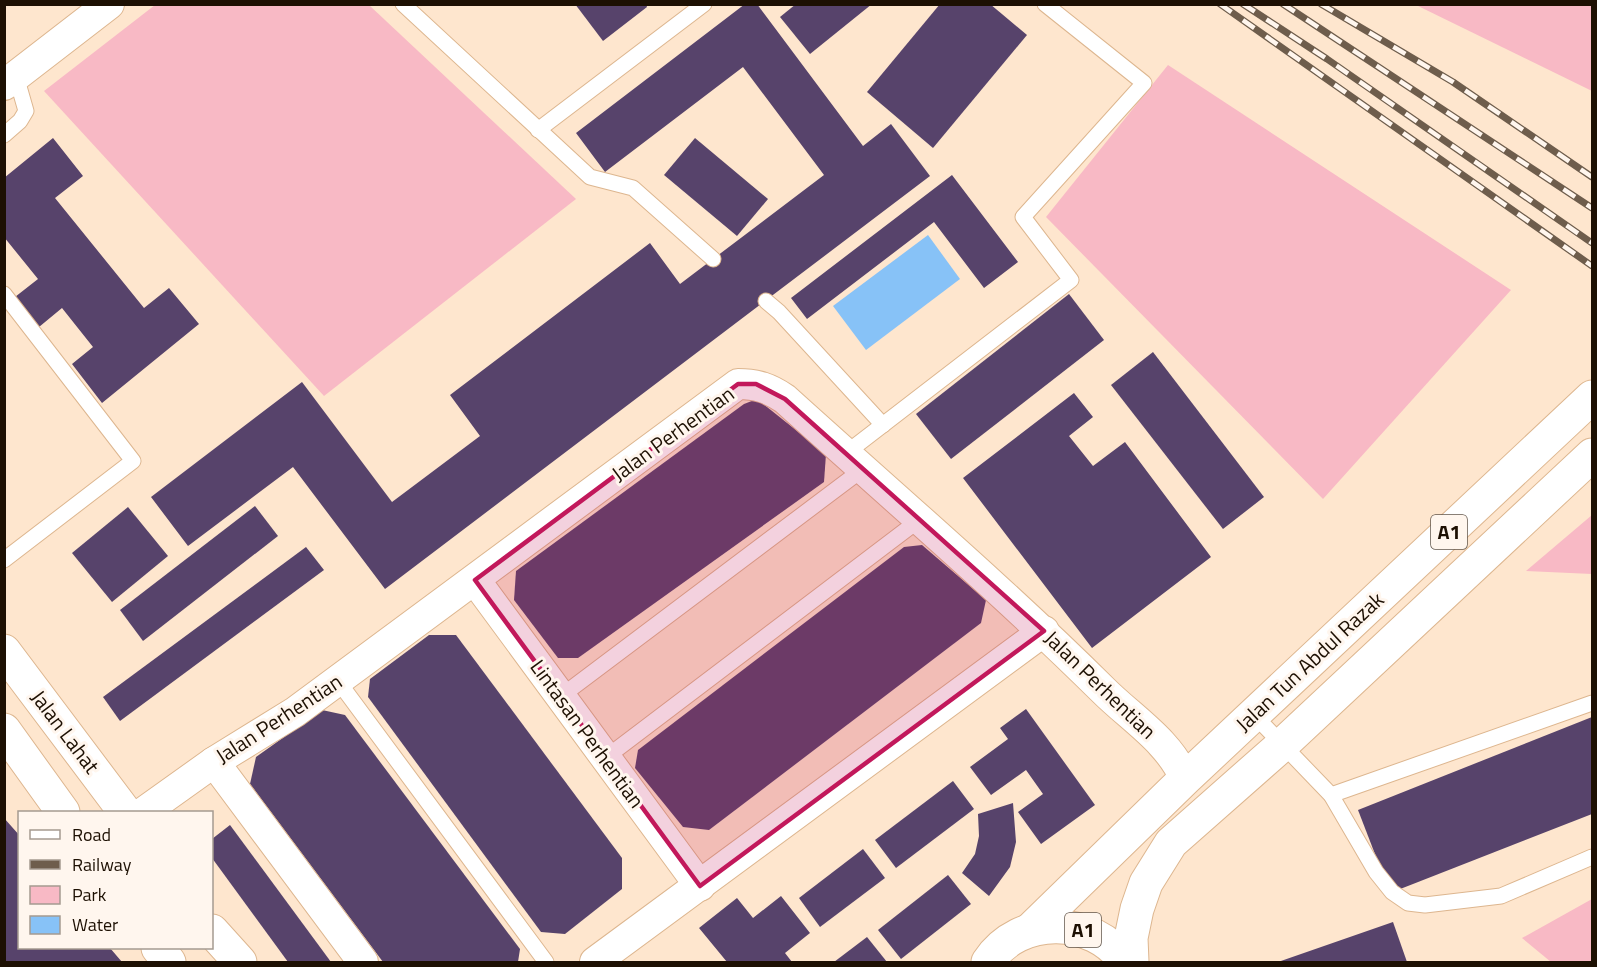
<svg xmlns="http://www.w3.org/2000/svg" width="1597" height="967" viewBox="0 0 1597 967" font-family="'Titillium Web',sans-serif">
<rect width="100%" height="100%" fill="#fee6ce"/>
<g fill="#f8b9c5">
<polygon points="155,5 369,5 576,199 324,396 44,91"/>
<polygon points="1416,5 1592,5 1592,91"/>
<polygon points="1168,65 1511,290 1323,499 1046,217"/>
<polygon points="1592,515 1592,574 1526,571"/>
<polygon points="1592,899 1592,962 1551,962 1522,938"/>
</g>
<polygon fill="#87c2f7" points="928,235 960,279 866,350 833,306"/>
<g fill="#57436b">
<polygon points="575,4 646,4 647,7 603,41"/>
<polygon points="745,4 757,4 863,146 891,124 930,176 385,589 293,467 188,546 151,497 302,382 392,502 480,436 450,395 650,243 680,284 824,175 743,67 605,172 576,133"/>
<polygon points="796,4 872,4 810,54 780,17"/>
<polygon points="940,4 990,4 1027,35 933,148 867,92"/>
<polygon points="53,138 83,176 55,198 144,308 169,288 199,324 102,403 72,364 93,347 62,308 39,327 15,297 38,279 4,237 4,178"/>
<polygon points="695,138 768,199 737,236 664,175"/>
<polygon points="952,175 1018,262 984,288 934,222 807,319 791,298"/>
<polygon points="1069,294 1104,340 951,459 916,414"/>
<polygon points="1153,352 1264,497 1223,529 1111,385"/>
<polygon points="1074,393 1093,417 1069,436 1093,466 1125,442 1211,557 1092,648 963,478"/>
<polygon points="757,399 826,454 824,482 578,658 558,658 514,600 516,571 744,404"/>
<polygon points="255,506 278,536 143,641 120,610"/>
<polygon points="128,507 168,556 112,602 72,553"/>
<polygon points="922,545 986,600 981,623 709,830 683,827 635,768 638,750 904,547"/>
<polygon points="306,547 324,570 120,721 103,697"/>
<polygon points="429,635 456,635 622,858 622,889 565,934 541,932 368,697 370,679"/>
<polygon points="1026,709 1095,805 1041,844 1018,812 1043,794 1026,770 991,795 970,767 1008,739 1000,728"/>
<polygon points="322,710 345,715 520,949 518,962 383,962 250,784 256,757"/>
<polygon points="1592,717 1592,814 1390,893 1358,810"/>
<polygon points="953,781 974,809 896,868 875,840"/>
<polygon points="1013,803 1016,842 1010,867 989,896 962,873 975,854 979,836 978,814"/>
<polygon points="4,818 20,836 20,948 110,948 122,962 4,962"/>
<polygon points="230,825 331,962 288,962 212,858 212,839"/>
<polygon points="863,849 885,878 820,927 799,898"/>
<polygon points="948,875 971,904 901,959 878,930"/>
<polygon points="781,896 810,933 785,953 792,962 727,962 699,928 737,898 753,918"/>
<polygon points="1393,922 1407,962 1278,962"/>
<polygon points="867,937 887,962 834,962"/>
</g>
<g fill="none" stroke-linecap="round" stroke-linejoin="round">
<g stroke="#ddb68f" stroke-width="17">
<g id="service">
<polyline points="403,4 590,177 633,188 713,259"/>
<polyline points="538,130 704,4"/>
<polyline points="4,135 20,121 26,111 16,76"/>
<polyline points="4,294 133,461 4,560"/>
<polyline points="766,301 779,312 883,425"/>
<polyline points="845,454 1071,280 1023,217 1144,83 1045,4"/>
<polyline points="338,681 546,962"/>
<polyline points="560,697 863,469"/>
<polyline points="1254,715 1331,795 1376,872 1392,892 1408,903 1425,905 1501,896 1592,857"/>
<polyline points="604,759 919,520"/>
<polyline points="1331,795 1592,703"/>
</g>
</g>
<g stroke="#ddb68f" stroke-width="32">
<g id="minor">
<polyline points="4,85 109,4"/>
<polyline points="475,580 700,886"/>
<polyline points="214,762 363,962"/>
<path d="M144 812 214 762 295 712 738 384C757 384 769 388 785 399 892 496 1001 589 1103 690 1132 719 1169 741 1185 779"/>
<polyline points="595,962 1044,631"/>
</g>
</g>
<g stroke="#ddb68f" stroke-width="35">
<g id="primary">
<polyline points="4,651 125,812"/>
<polyline points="4,730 63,812"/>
<polyline points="1030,930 1185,779 1592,397"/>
<polyline points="212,931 240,962"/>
<polyline points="158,948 169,962"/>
<path d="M988 962C1019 914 1094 916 1125 962"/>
<polyline points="1132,962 1131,938 1137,909 1146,883 1171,843 1282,745 1592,455"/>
</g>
</g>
<use href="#service" stroke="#fff" stroke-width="15"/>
<use href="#minor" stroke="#fff" stroke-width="30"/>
<use href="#primary" stroke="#fff" stroke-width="33"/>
<g stroke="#6e5d4c" stroke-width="7">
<g id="rail">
<polyline points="1220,4 1592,266"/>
<polyline points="1243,4 1327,59 1592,243"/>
<polyline points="1283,4 1592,208"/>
<polyline points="1321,4 1453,82 1592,177"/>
</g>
</g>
<use href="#rail" stroke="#fff6ee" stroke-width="4.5" stroke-dasharray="14" stroke-linecap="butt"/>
</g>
<path fill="#c2185b" fill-opacity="0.2" stroke="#c2185b" stroke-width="4.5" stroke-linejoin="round" d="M738 384H756L785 399 1044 631 700 886 475 580Z"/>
<g text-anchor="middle" stroke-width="6" stroke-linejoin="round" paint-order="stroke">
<g fill="#fff6ee" stroke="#61554a" stroke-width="1.5">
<rect x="1431" y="515" width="36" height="34" rx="4.5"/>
<rect x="1065" y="913" width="36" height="34" rx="4.5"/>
</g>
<g font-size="20" font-weight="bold" fill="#1d1003">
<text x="1449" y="539">A1</text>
<text x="1083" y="937">A1</text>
</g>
<g font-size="21" fill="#1d1003" stroke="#fff6ee">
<text transform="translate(673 434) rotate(-36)" y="7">Jalan Perhentian</text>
<text transform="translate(1310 662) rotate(-43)" y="7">Jalan Tun Abdul Razak</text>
<text transform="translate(1100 685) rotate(44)" y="7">Jalan Perhentian</text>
<text transform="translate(279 719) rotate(-33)" y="7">Jalan Perhentian</text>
<text transform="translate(65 732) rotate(53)" y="7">Jalan Lahat</text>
<text transform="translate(587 734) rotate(54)" y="7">Lintasan Perhentian</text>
</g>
</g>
<rect width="1597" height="967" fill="none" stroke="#1d1003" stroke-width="12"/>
<rect x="18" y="811" width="195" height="138" fill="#fff6ee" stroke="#a59a90" stroke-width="1.5"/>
<rect x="30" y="830" width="30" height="9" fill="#ffffff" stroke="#a59a90" stroke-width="1.5"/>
<text x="72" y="841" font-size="18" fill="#1d1003">Road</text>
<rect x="30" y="860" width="30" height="9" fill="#6e5d4c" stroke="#a59a90" stroke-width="1.5"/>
<text x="72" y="871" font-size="18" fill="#1d1003">Railway</text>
<rect x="30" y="886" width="30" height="18" fill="#f8b9c5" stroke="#a59a90" stroke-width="1.5"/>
<text x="72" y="901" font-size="18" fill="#1d1003">Park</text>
<rect x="30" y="916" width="30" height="18" fill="#87c2f7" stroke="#a59a90" stroke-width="1.5"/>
<text x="72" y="931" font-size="18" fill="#1d1003">Water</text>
</svg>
